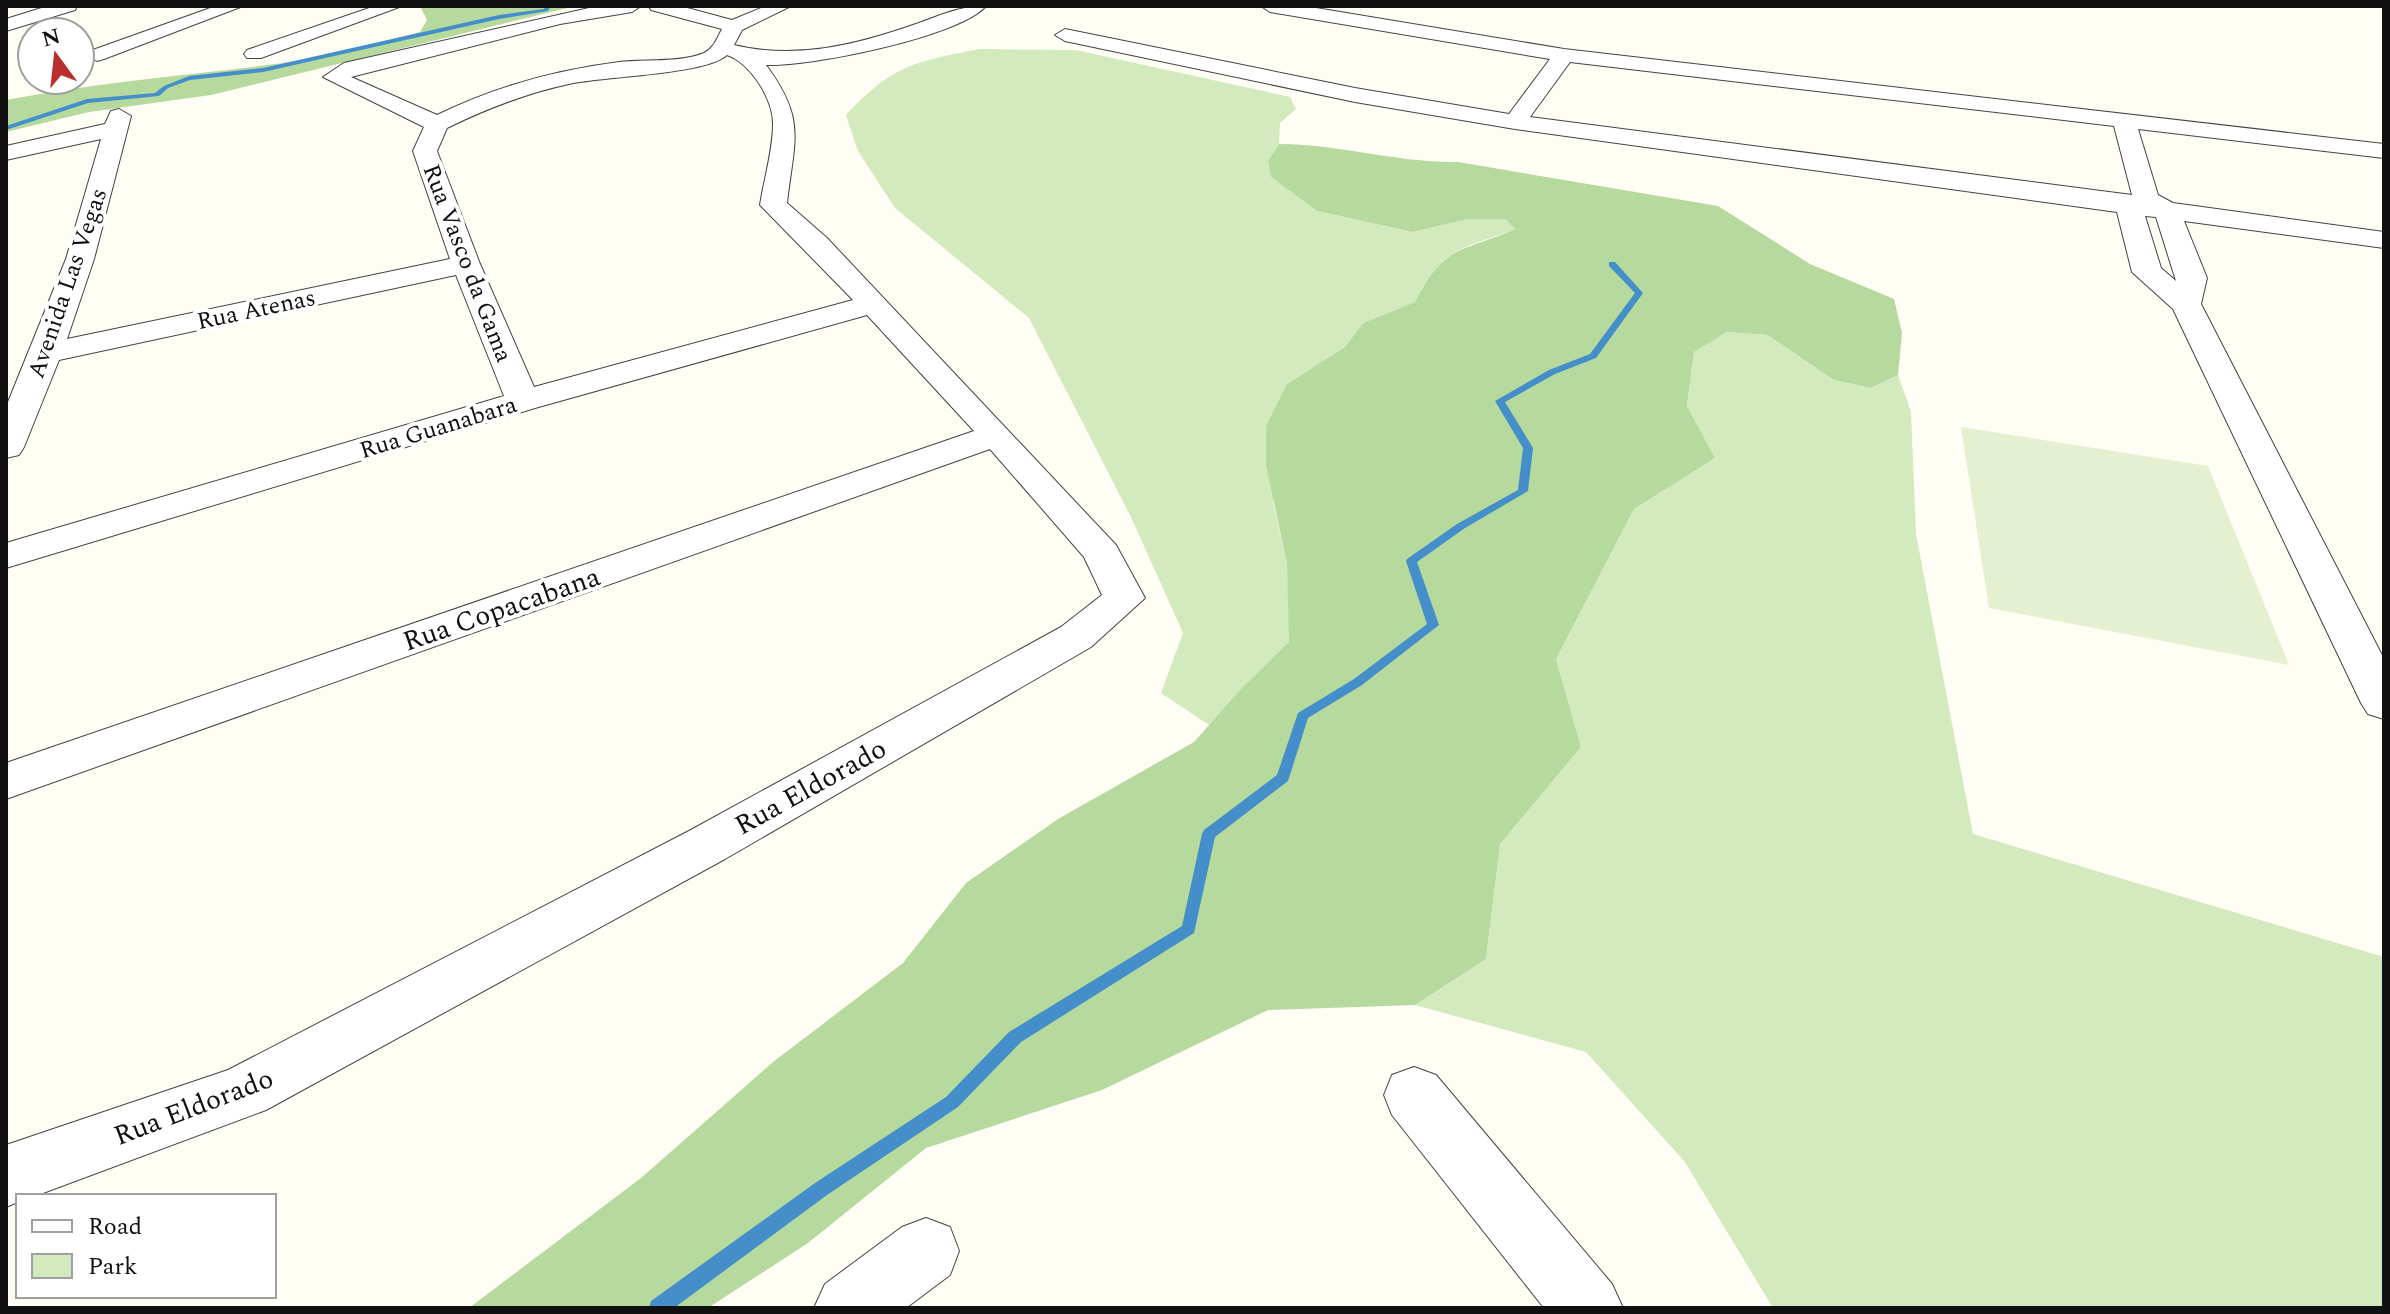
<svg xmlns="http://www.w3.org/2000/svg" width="2390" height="1314" viewBox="0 0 2390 1314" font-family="Spectral,serif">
<rect width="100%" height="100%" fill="#fffdf4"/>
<g fill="#d3e9be">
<path d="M980 49 1076 50 1290 97 1296 109 1280 123 1279 144 1268 161 1271 177 1317 211 1413 232 1468 219H1505L1517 229C1463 248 1442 247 1415 302L1363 323 1345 347 1287 384 1273 502 1287 564 1290 642 1209 725 1161 693 1183 633 1131 517 1029 318 895 208 858 151 846 115C894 64 914 62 980 49Z"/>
<polygon points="1727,332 1769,335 1834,380 1871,388 1898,375 1911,412 1916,534 1973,834 2384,957 2384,1308 1773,1308 1685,1162 1586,1052 1415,1005 1486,959 1500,844 1581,747 1556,659 1634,509 1715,458 1687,406 1694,352"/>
</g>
<g fill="#b6d99e">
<path d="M420 6H575L211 95 89 112 6 132V100C98 82 191 75 283 63 329 56 375 43 420 32L427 20Z"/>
<path d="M1279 144C1339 144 1397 163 1458 162L1718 206 1810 264 1894 299 1902 333 1898 375 1871 388 1834 380 1768 335 1727 332 1694 352 1687 406 1715 458 1634 509 1556 659 1581 747 1500 844 1486 959 1415 1005 1268 1010 1102 1090 926 1148 808 1243 708 1308H469L641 1178 773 1062 903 963 966 883 1058 819 1194 742 1241 689 1289 642 1287 564 1266 465V426L1287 384 1345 347 1363 323 1415 302C1444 244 1462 252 1516 229L1505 219H1468L1413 232 1317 211 1271 177 1268 161Z"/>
</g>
<polygon fill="#e4f0d0" points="1961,427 2208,466 2289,665 1989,608"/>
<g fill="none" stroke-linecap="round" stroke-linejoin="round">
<g fill="#448fc9" fill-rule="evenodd">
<polygon points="545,6 551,6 548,11 499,19 263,72 190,80 168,88 159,96 88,103 6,130 6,126 87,99 155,93 164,86 189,76 263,68 499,15 544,9"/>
<polygon points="1609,262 1615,262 1643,293 1596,358 1555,374 1505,402 1533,448 1528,491 1465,528 1417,562 1439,625 1362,685 1308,718 1288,781 1215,837 1194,933 1021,1042 958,1107 827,1195 674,1308 649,1308 651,1301 815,1183 946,1097 1009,1032 1182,926 1202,834 1204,830 1277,775 1298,713 1354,679 1427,624 1406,561 1407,559 1457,524 1518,490 1523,448 1495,401 1549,370 1590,354 1635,293 1609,266"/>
</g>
<g stroke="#434343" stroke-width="2">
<g id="street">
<polygon points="48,6 77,6 75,10 6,31 6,19"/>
<polygon points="216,6 243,6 104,59 97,61 87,55 90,51"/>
<polygon points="375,6 402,6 261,58 247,58 244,54 247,50"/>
<path d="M598 6H641L632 12 560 24 351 77 437 115C494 87 556 70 619 62 645 59 679 63 704 53 714 48 717 38 722 29L651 10 649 6H680L732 20 766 6H791L742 30 734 45C796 60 856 45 916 24 941 15 960 6 986 6 959 37 809 67 766 65 807 120 794 140 787 203L827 238 1116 545 1145 598 1091 647 725 859 266 1110 35 1196H18V1202L6 1207V1145L228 1070 689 831 1061 627 1102 595 1084 557 990 449 6 799V763L974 431 867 315 535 408 6 568V543L504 396 456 275 59 360 24 447 19 455 6 458V407L66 259 101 139 6 160V146L105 124 111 111 119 109 131 116 94 259 67 339 450 259 413 151 424 127 323 77 344 63ZM727 55C750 63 773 98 773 124 773 150 764 179 760 205L853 300 534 387 480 264 437 151 447 128C486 109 527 93 569 84 604 76 705 75 727 55Z"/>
<path d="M1261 6H1304L1564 49 2384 144V158L2138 129 2158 195 2173 203 2384 232V248L2184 221 2207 278 2201 304 2384 659V719L2368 714 2361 703 2173 309 2132 272 2117 212 1515 129 1355 102 1065 41 1055 35 1065 29 1355 88 1509 114 1550 59 1270 12ZM1570 62 2114 126 2132 195 1530 117ZM2145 216 2156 217 2176 281 2161 268Z"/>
<polygon points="1414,1067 1436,1075 1612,1284 1623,1308 1544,1308 1392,1115 1384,1095 1392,1075"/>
<polygon points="926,1218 950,1227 959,1251 950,1275 906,1308 814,1308 825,1284 902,1227"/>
</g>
</g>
<use href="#street" fill="#fff" fill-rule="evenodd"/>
</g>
<g text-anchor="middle" stroke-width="8" stroke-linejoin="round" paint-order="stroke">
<g font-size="24" fill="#101010" stroke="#fff">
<text transform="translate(468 263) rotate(69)" y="8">Rua Vasco da Gama</text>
<text transform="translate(67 283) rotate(-71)" y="8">Avenida Las Vegas</text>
<text transform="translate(256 309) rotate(-12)" y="8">Rua Atenas</text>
<text transform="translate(438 427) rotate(-17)" y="8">Rua Guanabara</text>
</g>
<g font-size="28" fill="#101010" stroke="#fff">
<text transform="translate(501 608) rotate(-19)" y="10">Rua Copacabana</text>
<text transform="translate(810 786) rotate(-29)" y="10">Rua Eldorado</text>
<text transform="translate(193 1106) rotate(-21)" y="10">Rua Eldorado</text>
</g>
</g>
<rect width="2390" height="1314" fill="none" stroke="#101010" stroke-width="16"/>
<rect x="16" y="1194" width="260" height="104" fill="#ffffff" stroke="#9f9f9f" stroke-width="2"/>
<rect x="32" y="1220" width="40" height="12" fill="#ffffff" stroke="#9f9f9f" stroke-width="2"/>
<text x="88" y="1234" font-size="24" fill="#101010">Road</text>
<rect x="32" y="1254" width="40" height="24" fill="#d3e9be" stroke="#9f9f9f" stroke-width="2"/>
<text x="88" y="1274" font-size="24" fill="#101010">Park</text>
<g transform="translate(56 56) rotate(345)"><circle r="38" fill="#ffffff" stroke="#9f9f9f" stroke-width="2"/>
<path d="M0-6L14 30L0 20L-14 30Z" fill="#bc2d2e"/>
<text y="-12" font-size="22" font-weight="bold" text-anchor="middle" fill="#101010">N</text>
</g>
</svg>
